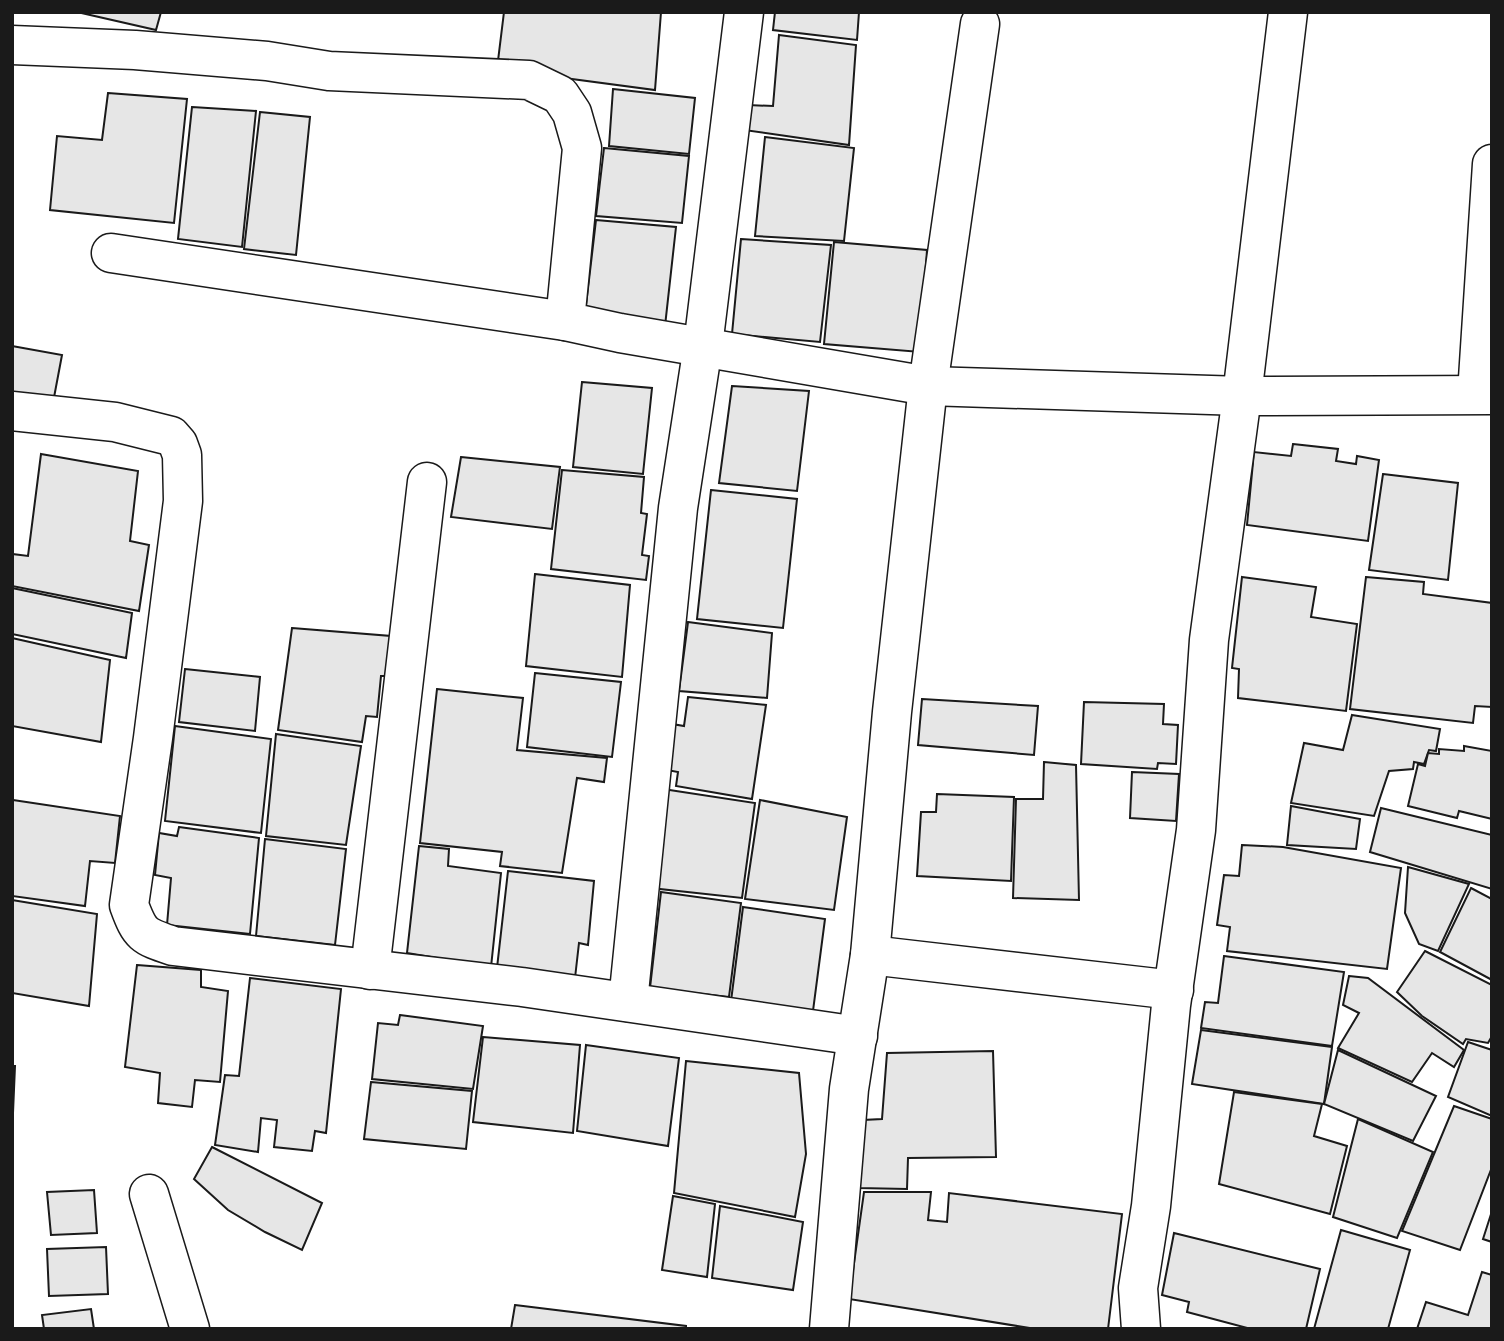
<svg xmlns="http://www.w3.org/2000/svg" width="1504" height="1341" viewBox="0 0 1504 1341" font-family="'Work Sans',sans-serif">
<rect width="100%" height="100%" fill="#fff"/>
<g fill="#e6e6e6" stroke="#1a1a1a" stroke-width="2">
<polygon points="77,12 161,12 156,30"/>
<polygon points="504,12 661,12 655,90 497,69"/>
<polygon points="775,12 859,12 857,40 773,30"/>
<polygon points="779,35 856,45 849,145 744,130 748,105 773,106"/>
<polygon points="613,89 695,98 689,154 609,146"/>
<polygon points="108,93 187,99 174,223 50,210 57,136 102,140"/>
<polygon points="192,107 256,111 242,247 178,239"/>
<polygon points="260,112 310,117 296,255 244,249"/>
<polygon points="765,137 854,148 844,241 755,236"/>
<polygon points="604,148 689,156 682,223 596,216"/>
<polygon points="596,220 676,227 665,326 585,314"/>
<polygon points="741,239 831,245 820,342 732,334"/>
<polygon points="834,242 927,250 920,352 824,344"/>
<polygon points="12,346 62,355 52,408 12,401"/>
<polygon points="582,382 652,388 643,474 573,467"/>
<polygon points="732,386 809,391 797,491 719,483"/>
<polygon points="1293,444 1338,449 1336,461 1356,464 1357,456 1379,460 1368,541 1247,525 1254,452 1291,456"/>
<polygon points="41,454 138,471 130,541 149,545 139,611 12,586 12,554 28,556"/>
<polygon points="461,457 560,467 552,529 451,517"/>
<polygon points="562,470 644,477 641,513 647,514 642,555 649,556 646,580 551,569"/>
<polygon points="1383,474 1458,483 1448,580 1369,570"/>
<polygon points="711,490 797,499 783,628 697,619"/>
<polygon points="535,574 630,585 622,677 526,666"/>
<polygon points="1242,577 1316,587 1311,617 1357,624 1346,711 1238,698 1239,669 1232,668"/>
<polygon points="1366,577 1424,582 1423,594 1492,603 1492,707 1475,706 1473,723 1350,709"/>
<polygon points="12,588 132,613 126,658 12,634"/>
<polygon points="688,622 772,633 767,698 679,691"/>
<polygon points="292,628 391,636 389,676 381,676 377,717 366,716 362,742 278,730"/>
<polygon points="12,638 110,660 101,742 12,726"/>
<polygon points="185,669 260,677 255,731 179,722"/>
<polygon points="535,673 621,682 612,757 527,747"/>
<polygon points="437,689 523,698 517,750 607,758 604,782 577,778 562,873 500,866 502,852 420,843"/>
<polygon points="688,697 766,705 752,799 676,786 678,772 667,770 672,724 684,726"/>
<polygon points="922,699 1038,706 1034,755 918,745"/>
<polygon points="1084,702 1164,704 1163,724 1178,725 1176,764 1158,763 1157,769 1081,764"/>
<polygon points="1352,715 1440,729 1436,751 1429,750 1424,764 1414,762 1413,769 1389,771 1374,816 1291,803 1304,743 1343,750"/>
<polygon points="175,726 271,739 261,833 165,821"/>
<polygon points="276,734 361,746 346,845 266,836"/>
<polygon points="1464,746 1492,751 1492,819 1459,811 1457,818 1408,806 1418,764 1425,766 1428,753 1439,754 1439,749 1464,751"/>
<polygon points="1044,762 1076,765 1079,900 1013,898 1016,799 1043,799"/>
<polygon points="1132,772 1179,774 1176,821 1130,818"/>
<polygon points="663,789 755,803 742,898 651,888"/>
<polygon points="937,794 1014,797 1011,881 917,876 921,812 936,812"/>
<polygon points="13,800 120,816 115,863 90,861 85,906 12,896"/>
<polygon points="760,800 847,817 834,910 745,899"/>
<polygon points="1291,806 1360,819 1356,849 1287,845"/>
<polygon points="1381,808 1492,835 1492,889 1370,852"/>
<polygon points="179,827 259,838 250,934 167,925 171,878 155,875 159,833 177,836"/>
<polygon points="265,839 346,849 335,945 256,936"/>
<polygon points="1242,845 1283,847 1401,868 1387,969 1227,951 1230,927 1217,925 1224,875 1239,876"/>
<polygon points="419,846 449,849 448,866 501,873 491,967 407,953"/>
<polygon points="1408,867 1469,884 1438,951 1419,944 1405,913"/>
<polygon points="508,871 594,881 588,945 579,943 575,978 497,968"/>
<polygon points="1471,888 1492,899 1492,980 1440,952"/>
<polygon points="661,892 741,903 729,997 650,988"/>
<polygon points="12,900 97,914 89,1006 12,993"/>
<polygon points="743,907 825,919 813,1011 731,1001"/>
<polygon points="1425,951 1492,985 1492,1036 1488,1043 1466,1039 1463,1044 1422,1016 1397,992"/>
<polygon points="1224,956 1344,972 1332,1046 1201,1028 1205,1002 1218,1003"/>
<polygon points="137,965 201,970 201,987 228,991 220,1082 195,1080 192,1107 158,1103 160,1073 125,1067"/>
<polygon points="1349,976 1368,978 1464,1050 1454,1067 1432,1053 1412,1082 1338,1048 1359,1013 1343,1005"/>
<polygon points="250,978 341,989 326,1133 315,1131 312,1151 274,1147 277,1120 261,1118 258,1152 215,1145 225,1075 239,1076"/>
<polygon points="400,1015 483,1026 473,1089 372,1079 378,1023 398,1025"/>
<polygon points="1201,1030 1332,1047 1324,1104 1192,1084"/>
<polygon points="483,1037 580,1045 573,1133 473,1122"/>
<polygon points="1468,1042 1492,1050 1492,1116 1448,1097"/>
<polygon points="586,1045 679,1058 668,1146 577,1131"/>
<polygon points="1338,1050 1436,1096 1413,1141 1324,1104"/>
<polygon points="993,1051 996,1157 908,1158 907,1189 858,1188 863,1120 882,1119 887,1053"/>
<polygon points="686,1061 799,1073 806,1154 795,1217 674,1193"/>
<polygon points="12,1066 15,1066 13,1113 12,1113"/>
<polygon points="371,1082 472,1091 466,1149 364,1139"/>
<polygon points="1234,1092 1322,1104 1314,1136 1347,1146 1330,1214 1219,1184"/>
<polygon points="1454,1106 1492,1119 1492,1167 1460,1250 1402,1231"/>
<polygon points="1358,1119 1433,1152 1397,1238 1333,1217"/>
<polygon points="212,1147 322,1203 302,1250 265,1232 228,1210 194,1179"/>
<polygon points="94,1190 97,1233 51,1235 47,1192"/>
<polygon points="864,1192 931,1192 928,1220 947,1222 949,1193 1122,1214 1108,1329 1036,1329 849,1299"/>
<polygon points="673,1196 715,1204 707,1277 662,1270"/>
<polygon points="720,1206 803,1222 793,1290 712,1278"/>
<polygon points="1492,1211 1492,1242 1483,1239"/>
<polygon points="1341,1230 1410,1250 1388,1329 1314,1329"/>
<polygon points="1174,1233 1320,1269 1306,1329 1251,1329 1187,1312 1189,1302 1162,1295"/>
<polygon points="106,1247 108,1294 49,1296 47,1249"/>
<polygon points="1482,1272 1492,1275 1492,1329 1417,1329 1426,1302 1468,1315"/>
<polygon points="515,1305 686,1326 686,1329 511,1329"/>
<polygon points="91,1309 94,1329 44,1329 42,1315"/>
</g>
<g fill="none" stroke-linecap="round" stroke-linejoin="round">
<g stroke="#1a1a1a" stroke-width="41">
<g id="street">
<polyline points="12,45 135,50 267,61 329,71 529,80 560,95 572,113 582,148 565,321 620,333 928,386 1242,396 1492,395"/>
<polyline points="111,253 565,321"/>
<polyline points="1477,394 1492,164"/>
<path d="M12 411 115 422 171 436 178 444 182 455 183 501 153 738 129 905C140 935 143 936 173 946L522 987 858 1036"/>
<polyline points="870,955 1174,990"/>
<polyline points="370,970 427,482"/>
<polyline points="628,1002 678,508 703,346 744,12"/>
<polyline points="149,1194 190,1329"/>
<polyline points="829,1329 849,1089 870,955 892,712 928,386 980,24"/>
<polyline points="1141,1329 1138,1288 1151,1206 1171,1005 1196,830 1209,640 1242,396 1288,12"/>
</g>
</g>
<use href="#street" stroke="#fff" stroke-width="38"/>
</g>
<rect width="1504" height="1341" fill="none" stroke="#1a1a1a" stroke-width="28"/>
</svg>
